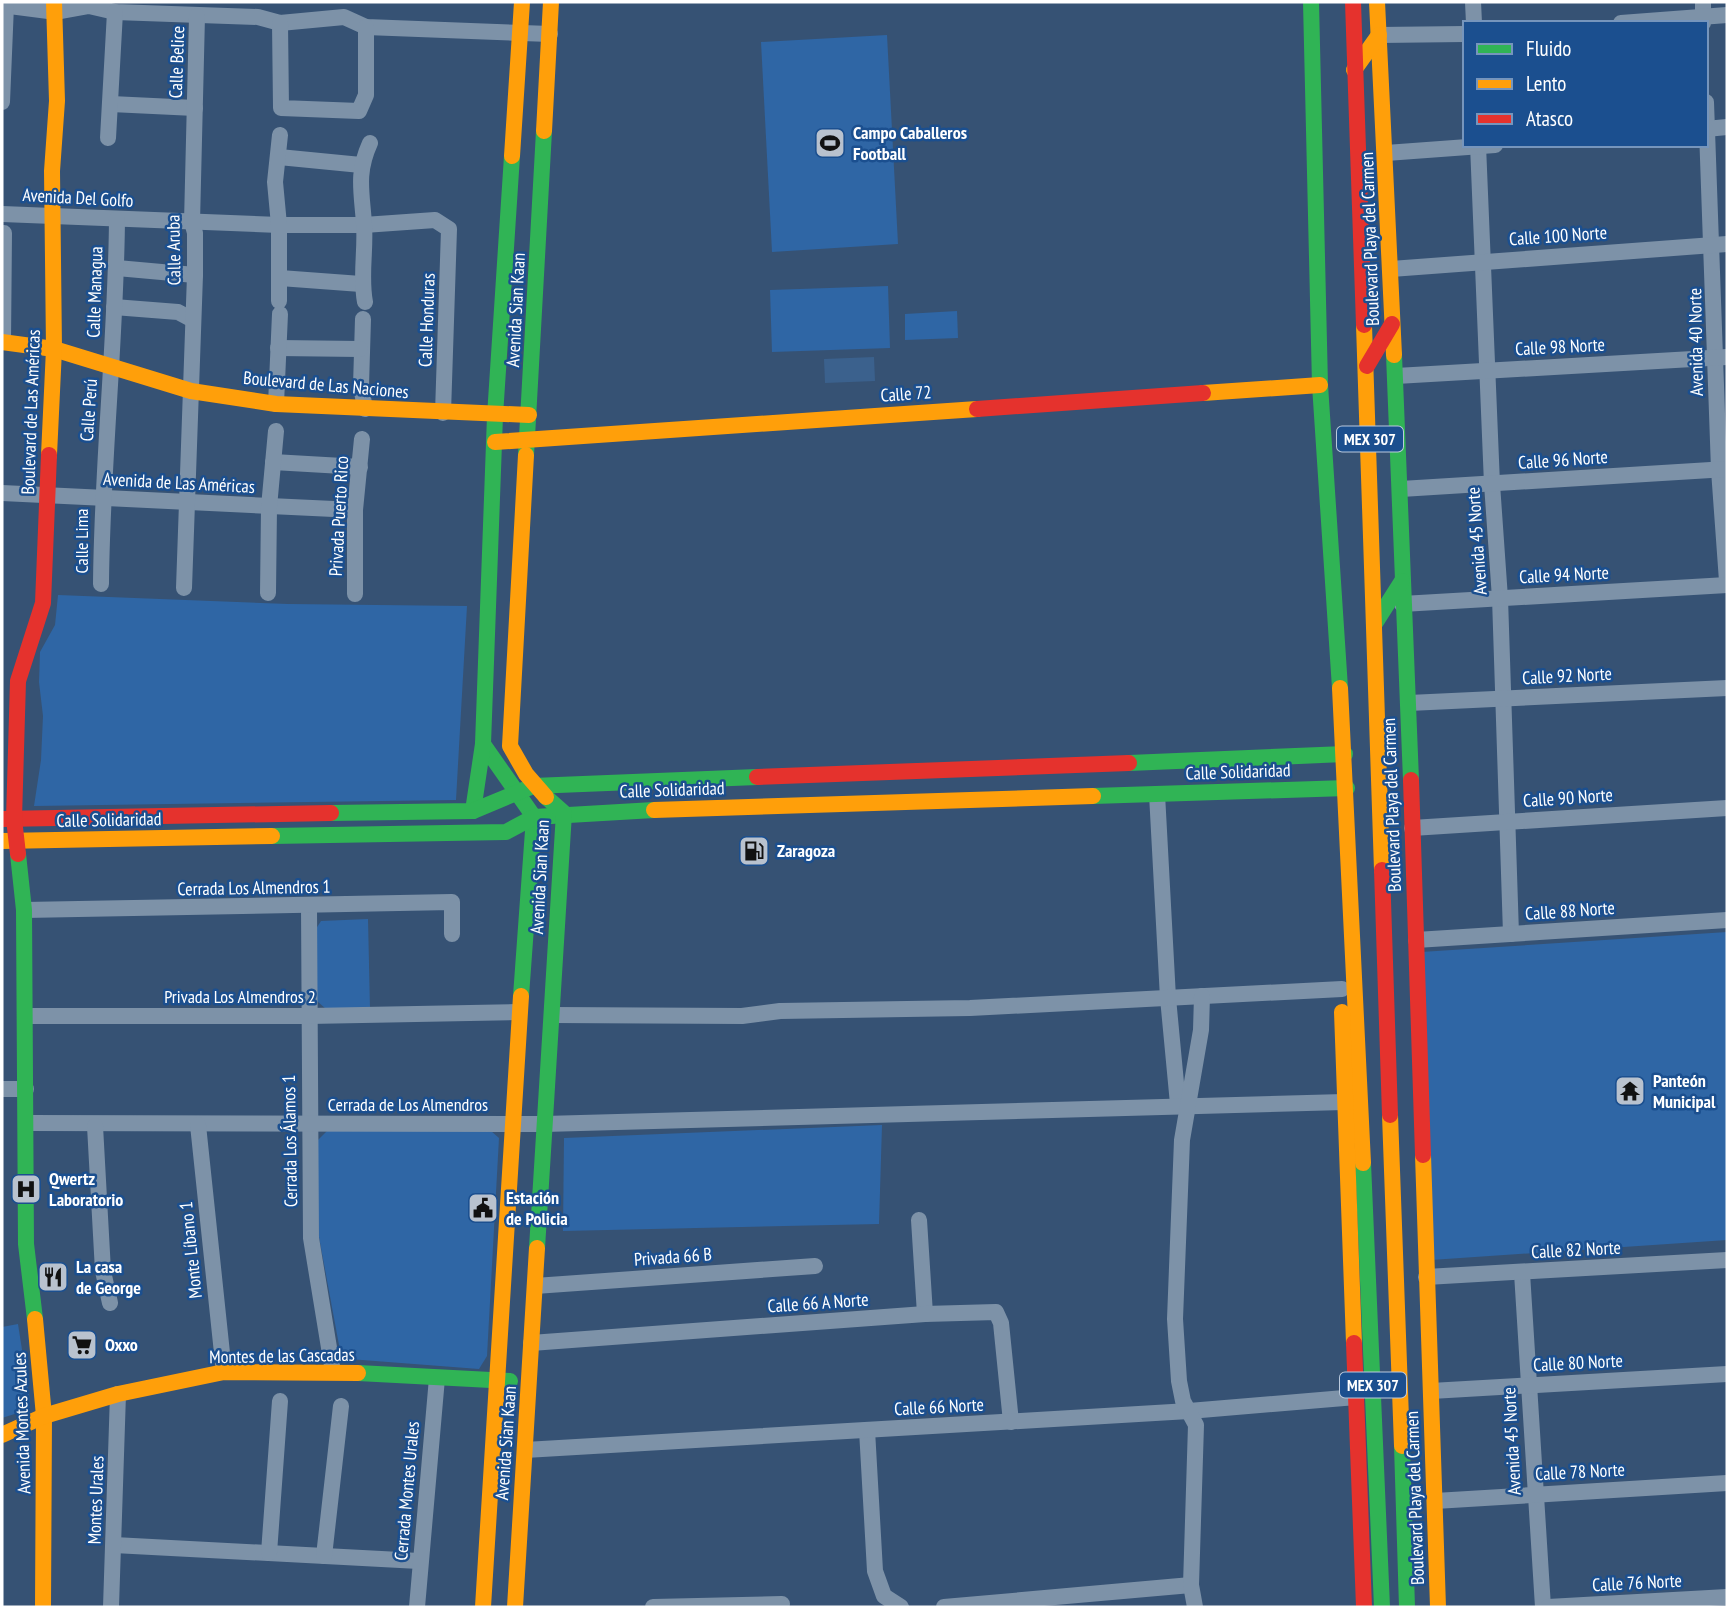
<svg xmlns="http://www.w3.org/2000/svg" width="1729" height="1609" viewBox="0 0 1729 1609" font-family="'PT Sans Narrow',sans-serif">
<rect width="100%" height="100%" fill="#365274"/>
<g fill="#2f66a5">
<polygon points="887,35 898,244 772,252 761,42"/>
<polygon points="888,286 890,348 772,352 770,290"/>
<polygon points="957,311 958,338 905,340 905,314"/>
<polygon points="58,595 288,604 467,606 456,800 34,806 41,760 43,716 39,682 40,652 55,625"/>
<polygon points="368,919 370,1009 326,1009 317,1001 314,932 321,921"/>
<polygon points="1727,932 1727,1240 1431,1260 1421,952"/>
<polygon points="882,1125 879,1224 563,1231 564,1138"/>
<polygon points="327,1131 491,1131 499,1138 487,1356 479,1369 349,1359 339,1345 319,1237 315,1143"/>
<polygon points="18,1324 30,1401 27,1410 2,1418 2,1327"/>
</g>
<polygon fill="#3b618d" points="874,357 875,381 825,383 824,359"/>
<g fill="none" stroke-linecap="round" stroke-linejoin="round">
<g stroke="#7d92a8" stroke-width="16">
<polyline points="1473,2 1474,23"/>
<polyline points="1703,2 1703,23"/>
<polyline points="2,5 56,12 89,6 115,12 258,17 280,23 344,17 366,27 550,34"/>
<polyline points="280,23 281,108 359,111 366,95 366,27"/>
<polyline points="1621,23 1727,15"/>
<polyline points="1379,35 1465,34"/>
<polyline points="2,102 6,5"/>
<polyline points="1706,102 1719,470 1727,581"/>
<polyline points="111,104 195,108"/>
<polyline points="1706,129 1727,127"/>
<polyline points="108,138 115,12"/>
<polyline points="1478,145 1492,484 1500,598 1511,934"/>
<polyline points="1386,153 1495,145"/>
<polyline points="279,157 361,165"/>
<polyline points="2,214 279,225 364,225 435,220 449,229 443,413"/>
<polyline points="117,268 195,275"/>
<polyline points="1391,269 1727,244"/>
<polyline points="280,278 361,284"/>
<polyline points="279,301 279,225 275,182 280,135"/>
<path d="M365 302C360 276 366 251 364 224 362 192 356 174 370 143"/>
<polyline points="114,307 178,312 193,320"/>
<polyline points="363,319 361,386 365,409"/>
<polyline points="3,342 4,233"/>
<polyline points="278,348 360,349"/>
<polyline points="1396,376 1727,357"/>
<polyline points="276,404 280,314"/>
<polyline points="273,462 360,467"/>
<polyline points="1401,489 1727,469"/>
<polyline points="2,493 355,510"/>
<path d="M101 584C102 462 116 341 117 219"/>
<polyline points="184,588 195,275 195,233 192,222 197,16"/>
<polyline points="268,593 269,507 276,431"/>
<polyline points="355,594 355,510 362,439"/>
<polyline points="1402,604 1727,585"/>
<polyline points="1409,703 1727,688"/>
<polyline points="1157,794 1168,998 1178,1104"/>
<polyline points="1412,828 1727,808"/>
<polyline points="309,907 311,1238 333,1372"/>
<polyline points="24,910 452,902 452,934"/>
<polyline points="1416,940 1727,920"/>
<polyline points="552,1015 742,1016 780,1011 970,1008 1342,989"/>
<polyline points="25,1016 309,1016 519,1012"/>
<polyline points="2,1089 26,1089"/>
<polyline points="27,1123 544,1124 1344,1102"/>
<polyline points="198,1125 224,1372"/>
<polyline points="95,1126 103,1271 110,1303"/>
<polyline points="919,1220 925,1314"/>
<polyline points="1522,1273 1543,1607"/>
<polyline points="1426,1277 1727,1260"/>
<polyline points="535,1286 815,1266"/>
<polyline points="531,1343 925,1314 996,1312 1001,1323 1011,1422"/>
<polyline points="1431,1391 1727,1374"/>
<polyline points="867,1430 875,1571 884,1596 901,1607"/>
<polyline points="525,1450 1189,1411 1356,1397"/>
<polyline points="1435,1501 1727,1483"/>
<polyline points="114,1545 419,1561"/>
<polyline points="269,1553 280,1401"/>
<polyline points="324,1556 341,1406"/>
<polyline points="111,1607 118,1394"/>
<polyline points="417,1607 437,1378"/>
<polyline points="653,1607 782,1604"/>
<polyline points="944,1607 1191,1585"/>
<polyline points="1195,1607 1191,1585 1196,1425 1183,1401 1179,1381 1175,1319 1182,1140 1201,1030 1202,996"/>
<polyline points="1548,1607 1727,1597"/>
</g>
<g stroke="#30b455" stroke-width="16">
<polyline points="1311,2 1320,385 1340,688"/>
<polyline points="1394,355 1411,780"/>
<polyline points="526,455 544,131"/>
<polyline points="1374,625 1402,581"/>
<polyline points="483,744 534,817 521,996"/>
<polyline points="1129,763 1345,754"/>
<polyline points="1093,796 1347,788"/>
<polyline points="473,811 483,744 495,416 512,156"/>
<polyline points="331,813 473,811 533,786 757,777"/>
<polyline points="272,836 506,832 534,817 654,810"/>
<polyline points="18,854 24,910 26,1244 35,1319"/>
<polyline points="1363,1163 1382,1607"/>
<polyline points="537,1248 564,813 546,797"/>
<polyline points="358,1373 510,1381"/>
<polyline points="1402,1446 1407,1607"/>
</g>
<g stroke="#ff9f0a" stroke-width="16">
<polyline points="1377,2 1394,355"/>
<polyline points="1354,70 1379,35"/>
<polyline points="544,131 551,2"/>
<polyline points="512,156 522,2"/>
<polyline points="1364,325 1382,870"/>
<polyline points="2,342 54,349 191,391 276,404 529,415"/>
<polyline points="1203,393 1320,385"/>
<polyline points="495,442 977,409"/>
<polyline points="49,455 54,349 52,171 57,101 54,2"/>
<polyline points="526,455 510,746 526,774 546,797"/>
<polyline points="1340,688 1363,1163"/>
<polyline points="654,810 1093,796"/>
<polyline points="2,841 272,836"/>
<polyline points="1342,1012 1354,1343"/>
<polyline points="1390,1115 1402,1446"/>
<polyline points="1423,1155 1438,1607"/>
<polyline points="35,1319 44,1416 43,1607"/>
<polyline points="2,1435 44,1416 118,1394 224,1372 358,1373"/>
<polyline points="483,1607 521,996"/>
<polyline points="515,1607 537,1248"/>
</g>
<g stroke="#e5322d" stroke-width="16">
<polyline points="1353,2 1364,325"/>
<polyline points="1367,366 1392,324"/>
<polyline points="977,409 1203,393"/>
<polyline points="757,777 1129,763"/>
<polyline points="1411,780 1423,1155"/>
<polyline points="2,819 331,813"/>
<polyline points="18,854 14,819 18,681 43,603 49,455"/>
<polyline points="1382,870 1390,1115"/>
<polyline points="1354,1343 1364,1607"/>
</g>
</g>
<defs>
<g id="stadium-square" transform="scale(1.575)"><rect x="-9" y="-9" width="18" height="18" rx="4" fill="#b9c2ce" stroke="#1b4f8f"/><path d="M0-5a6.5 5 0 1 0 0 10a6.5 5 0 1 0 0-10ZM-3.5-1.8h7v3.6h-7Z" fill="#111"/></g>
<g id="fuel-square" transform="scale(1.575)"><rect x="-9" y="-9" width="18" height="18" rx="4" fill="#b9c2ce" stroke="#1b4f8f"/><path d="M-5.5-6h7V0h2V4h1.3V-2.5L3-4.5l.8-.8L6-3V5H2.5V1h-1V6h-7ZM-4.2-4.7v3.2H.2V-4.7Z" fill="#111"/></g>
<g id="temple-square" transform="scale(1.575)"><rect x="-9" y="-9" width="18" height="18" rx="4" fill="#b9c2ce" stroke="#1b4f8f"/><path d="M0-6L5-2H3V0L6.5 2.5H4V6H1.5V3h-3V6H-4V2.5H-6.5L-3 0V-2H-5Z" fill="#111"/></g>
<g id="hospital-square" transform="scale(1.575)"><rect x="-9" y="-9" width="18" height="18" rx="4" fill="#b9c2ce" stroke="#1b4f8f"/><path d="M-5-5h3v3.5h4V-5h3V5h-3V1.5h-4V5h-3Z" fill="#111"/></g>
<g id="civic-square" transform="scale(1.575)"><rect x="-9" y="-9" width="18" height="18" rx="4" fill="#b9c2ce" stroke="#1b4f8f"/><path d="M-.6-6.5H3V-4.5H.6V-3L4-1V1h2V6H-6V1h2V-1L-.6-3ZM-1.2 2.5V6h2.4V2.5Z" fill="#111"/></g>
<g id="restaurant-square" transform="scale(1.575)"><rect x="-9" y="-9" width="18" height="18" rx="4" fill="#b9c2ce" stroke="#1b4f8f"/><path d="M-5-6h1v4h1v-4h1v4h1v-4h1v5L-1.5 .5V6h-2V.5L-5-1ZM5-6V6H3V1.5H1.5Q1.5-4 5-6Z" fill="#111"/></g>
<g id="supermarket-square" transform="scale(1.575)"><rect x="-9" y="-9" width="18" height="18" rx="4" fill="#b9c2ce" stroke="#1b4f8f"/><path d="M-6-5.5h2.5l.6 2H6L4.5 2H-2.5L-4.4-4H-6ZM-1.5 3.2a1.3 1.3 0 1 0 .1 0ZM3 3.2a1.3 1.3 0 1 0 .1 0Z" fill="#111"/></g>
</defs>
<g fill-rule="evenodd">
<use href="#stadium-square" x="830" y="143"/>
<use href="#fuel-square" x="754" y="851"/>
<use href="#temple-square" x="1630" y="1091"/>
<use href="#hospital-square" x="26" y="1189"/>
<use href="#civic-square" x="483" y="1208"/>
<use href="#restaurant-square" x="53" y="1277"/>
<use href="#supermarket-square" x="82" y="1345"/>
</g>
<g text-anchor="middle" stroke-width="5" stroke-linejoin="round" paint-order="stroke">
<g fill="#1b4f8f" stroke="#bbcadd" stroke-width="2">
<rect x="1337" y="426.5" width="66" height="25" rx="5"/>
<rect x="1340" y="1372.5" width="66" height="25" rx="5"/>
</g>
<g font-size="16" font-weight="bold" fill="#fff">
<text x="1370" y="445">MEX 307</text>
<text x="1373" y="1391">MEX 307</text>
</g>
<g font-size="18" fill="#fff" stroke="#1b4f8f">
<text transform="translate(177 62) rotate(-88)" y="6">Calle Belice</text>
<text transform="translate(78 198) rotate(3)" y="6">Avenida Del Golfo</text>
<text transform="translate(1558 236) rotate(-4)" y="6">Calle 100 Norte</text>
<text transform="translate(1370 239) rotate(-92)" y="6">Boulevard Playa del Carmen</text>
<text transform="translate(174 250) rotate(-91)" y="6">Calle Aruba</text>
<text transform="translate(95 292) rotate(-88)" y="6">Calle Managua</text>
<text transform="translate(516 310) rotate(-87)" y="6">Avenida Sian Kaan</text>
<text transform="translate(427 320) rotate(-88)" y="6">Calle Honduras</text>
<text transform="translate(1696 342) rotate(-91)" y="6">Avenida 40 Norte</text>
<text transform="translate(1560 347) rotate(-3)" y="6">Calle 98 Norte</text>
<text transform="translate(326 385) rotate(5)" y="6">Boulevard de Las Naciones</text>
<text transform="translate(906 394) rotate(-4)" y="6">Calle 72</text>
<text transform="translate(89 410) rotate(-86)" y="6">Calle Perú</text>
<text transform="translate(31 412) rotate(-88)" y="6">Boulevard de Las Américas</text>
<text transform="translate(1563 460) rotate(-4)" y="6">Calle 96 Norte</text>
<text transform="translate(179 483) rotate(3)" y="6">Avenida de Las Américas</text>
<text transform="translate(339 516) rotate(-87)" y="6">Privada Puerto Rico</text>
<text transform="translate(82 541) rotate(-90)" y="6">Calle Lima</text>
<text transform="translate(1477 541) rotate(-94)" y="6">Avenida 45 Norte</text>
<text transform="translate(1564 575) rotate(-3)" y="6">Calle 94 Norte</text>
<text transform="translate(1567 676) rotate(-3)" y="6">Calle 92 Norte</text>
<text transform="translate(1238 772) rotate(-2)" y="6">Calle Solidaridad</text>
<text transform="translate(672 790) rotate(-2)" y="6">Calle Solidaridad</text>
<text transform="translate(1568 798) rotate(-4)" y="6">Calle 90 Norte</text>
<text transform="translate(1392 805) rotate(-92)" y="6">Boulevard Playa del Carmen</text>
<text transform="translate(109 820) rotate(-1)" y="6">Calle Solidaridad</text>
<text transform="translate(540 877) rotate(-87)" y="6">Avenida Sian Kaan</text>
<text transform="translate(254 888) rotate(-1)" y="6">Cerrada Los Almendros 1</text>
<text transform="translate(1570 911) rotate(-4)" y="6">Calle 88 Norte</text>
<text x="240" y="1003">Privada Los Almendros 2</text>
<text x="408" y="1111">Cerrada de Los Almendros</text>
<text transform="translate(290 1141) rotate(-91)" y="6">Cerrada Los Álamos 1</text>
<text transform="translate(191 1250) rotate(-96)" y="6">Monte Líbano 1</text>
<text transform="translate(1576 1250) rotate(-3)" y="6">Calle 82 Norte</text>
<text transform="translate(673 1257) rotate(-4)" y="6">Privada 66 B</text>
<text transform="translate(818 1303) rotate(-4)" y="6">Calle 66 A Norte</text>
<text transform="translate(282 1356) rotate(-1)" y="6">Montes de las Cascadas</text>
<text transform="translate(1578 1363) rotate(-3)" y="6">Calle 80 Norte</text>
<text transform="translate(939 1407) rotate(-3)" y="6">Calle 66 Norte</text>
<text transform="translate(22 1423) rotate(-92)" y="6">Avenida Montes Azules</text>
<text transform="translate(1512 1441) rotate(-93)" y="6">Avenida 45 Norte</text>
<text transform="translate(506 1443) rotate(-86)" y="6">Avenida Sian Kaan</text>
<text transform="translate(1580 1472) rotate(-3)" y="6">Calle 78 Norte</text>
<text transform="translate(407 1491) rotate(-85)" y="6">Cerrada Montes Urales</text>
<text transform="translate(1415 1498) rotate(-92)" y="6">Boulevard Playa del Carmen</text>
<text transform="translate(96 1500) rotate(-88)" y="6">Montes Urales</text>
<text transform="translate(1637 1583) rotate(-3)" y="6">Calle 76 Norte</text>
</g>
<g font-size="18" font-weight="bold" fill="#fff" stroke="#1b4f8f" text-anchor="start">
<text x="853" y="139">Campo Caballeros<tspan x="853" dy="21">Football</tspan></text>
<text x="777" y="857">Zaragoza</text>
<text x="1653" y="1087">Panteón<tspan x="1653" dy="21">Municipal</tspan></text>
<text x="49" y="1185">Qwertz<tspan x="49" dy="21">Laboratorio</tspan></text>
<text x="506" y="1204">Estación<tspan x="506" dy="21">de Policia</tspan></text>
<text x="76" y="1273">La casa<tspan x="76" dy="21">de George</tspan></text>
<text x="105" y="1351">Oxxo</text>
</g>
</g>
<rect width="1729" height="1609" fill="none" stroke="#ffffff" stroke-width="7"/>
<rect x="1463" y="21" width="245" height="126" fill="#1b4f8f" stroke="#7695bc" stroke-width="2"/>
<rect x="1477" y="44" width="35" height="10" fill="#30b455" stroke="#7695bc" stroke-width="2"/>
<text x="1526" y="56" font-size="21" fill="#ffffff">Fluido</text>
<rect x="1477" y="79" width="35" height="10" fill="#ff9f0a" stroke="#7695bc" stroke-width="2"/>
<text x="1526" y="91" font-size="21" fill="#ffffff">Lento</text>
<rect x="1477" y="114" width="35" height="10" fill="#e5322d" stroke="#7695bc" stroke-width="2"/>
<text x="1526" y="126" font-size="21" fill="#ffffff">Atasco</text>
</svg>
